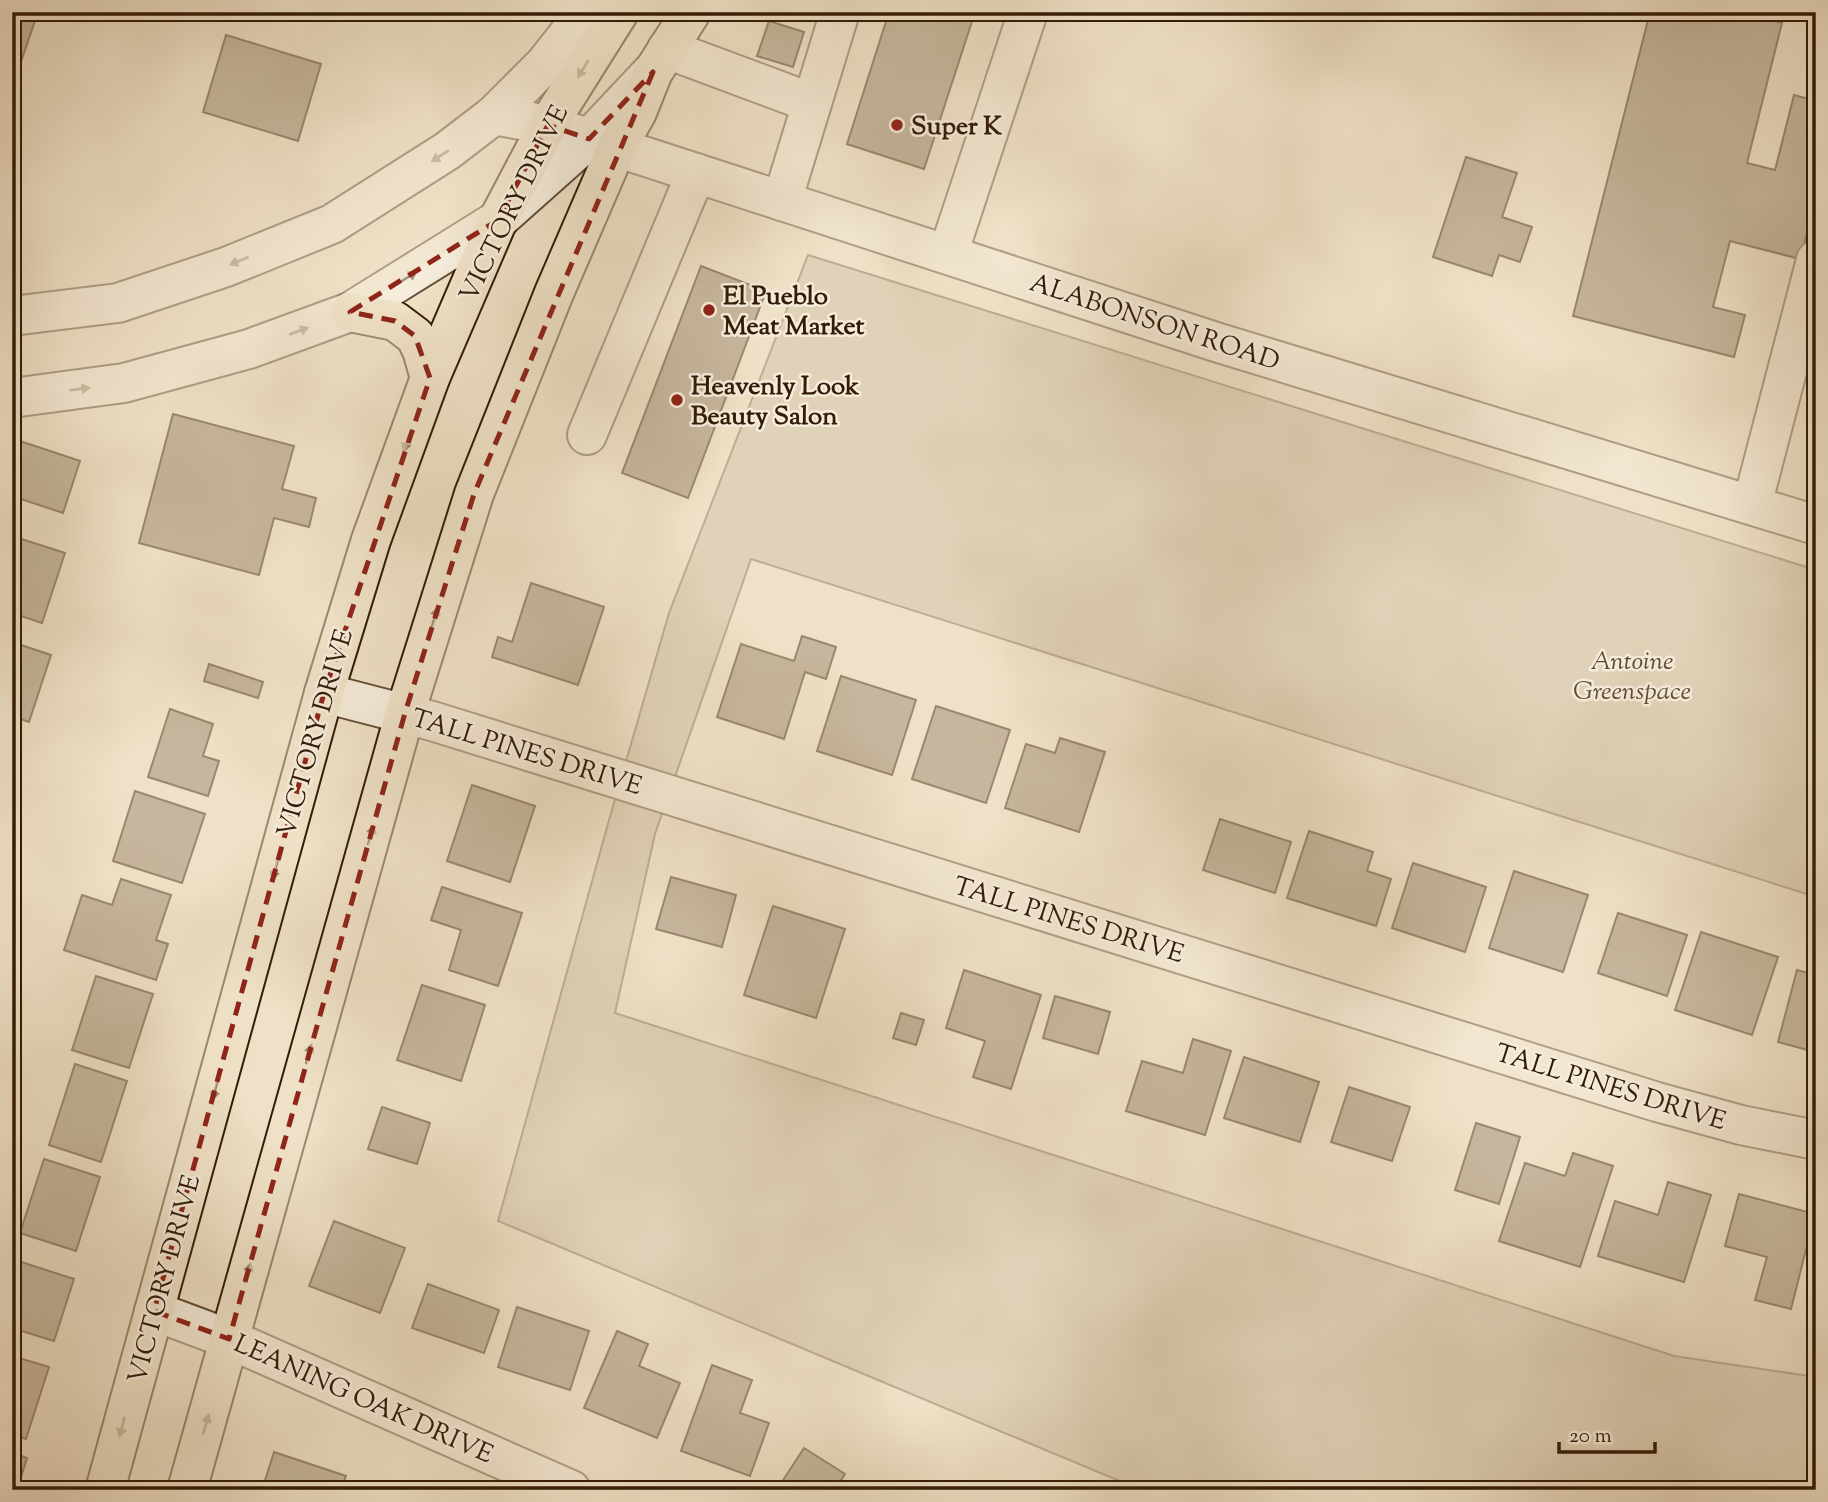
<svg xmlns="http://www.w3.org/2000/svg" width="1828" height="1502" viewBox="0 0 1828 1502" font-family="'Sorts Mill Goudy',serif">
<rect width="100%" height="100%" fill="#efe1c7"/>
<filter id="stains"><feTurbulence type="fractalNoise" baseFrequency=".00286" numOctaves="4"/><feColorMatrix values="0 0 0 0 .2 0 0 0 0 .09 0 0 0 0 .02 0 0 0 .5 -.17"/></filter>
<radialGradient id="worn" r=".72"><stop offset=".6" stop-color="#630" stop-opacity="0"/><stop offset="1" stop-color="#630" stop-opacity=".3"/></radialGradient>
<polygon fill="#cfbfa6" stroke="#816d56" stroke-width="2" points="808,255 1816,570 1816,897 751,559 655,834 615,1013 1674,1356 1816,1377 1816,1490 1141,1490 498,1221 609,820 669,613"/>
<g fill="#95826a" stroke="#331b06" stroke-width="2">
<polygon points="12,12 38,12 12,88"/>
<polygon points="889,12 975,12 924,169 847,144"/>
<polygon points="1650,12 1740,12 1782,23 1747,163 1775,170 1794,95 1816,101 1816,199 1800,259 1730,241 1713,307 1745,315 1734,357 1573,316"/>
<polygon points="769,21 804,32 793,67 757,56"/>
<polygon points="226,35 321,64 298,141 203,112"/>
<polygon points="1466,157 1517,173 1502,217 1532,227 1520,262 1499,255 1492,276 1433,257"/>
<polygon points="701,266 766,291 688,498 622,473"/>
<polygon points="173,414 294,446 282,489 316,498 309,527 274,518 259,575 139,543"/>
<polygon points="14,439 80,461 63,513 12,496 12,444"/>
<polygon points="12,536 65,553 42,623 12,613"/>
<polygon points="531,583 604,607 578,685 492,657 498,637 512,642"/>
<polygon points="802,636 836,647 826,679 805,672 784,739 717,717 741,644 794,661"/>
<polygon points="12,642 51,655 29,722 12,716"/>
<polygon points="209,664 263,682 258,698 204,681"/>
<polygon points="841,676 916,700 892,775 817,751"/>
<polygon points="936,706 1010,730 986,803 912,779"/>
<polygon points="170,709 213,724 203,756 219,761 208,796 148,777"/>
<polygon points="1060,738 1105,752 1079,832 1005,808 1026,744 1055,753"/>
<polygon points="472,785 535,806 510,882 447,861"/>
<polygon points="135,791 205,814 182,883 113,861"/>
<polygon points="1220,819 1291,842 1275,893 1203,870"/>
<polygon points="1309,831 1373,852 1367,871 1391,879 1376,926 1287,898"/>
<polygon points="1413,863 1486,887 1465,952 1392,928"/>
<polygon points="1514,871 1588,895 1563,972 1489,948"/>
<polygon points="671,877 736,895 722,947 656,929"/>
<polygon points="121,879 171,895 156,940 168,944 156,980 64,950 82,895 112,905"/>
<polygon points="442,887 522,913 498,986 449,970 461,930 431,920"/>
<polygon points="773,906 845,929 816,1018 744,995"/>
<polygon points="1618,913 1687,935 1667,996 1598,973"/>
<polygon points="1701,932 1778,957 1752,1035 1675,1010"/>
<polygon points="964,970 1041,995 1011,1089 973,1077 985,1041 946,1028"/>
<polygon points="1797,970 1816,975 1816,1041 1814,1040 1811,1051 1778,1042"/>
<polygon points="96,976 153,994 129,1068 72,1050"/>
<polygon points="422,985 485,1005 461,1081 397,1060"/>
<polygon points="1055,996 1110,1012 1098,1054 1043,1038"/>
<polygon points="901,1013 924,1020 916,1045 893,1038"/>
<polygon points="1193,1039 1231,1051 1205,1135 1126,1111 1142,1061 1183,1073"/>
<polygon points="1244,1057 1319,1082 1300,1142 1224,1118"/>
<polygon points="75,1064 127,1081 101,1162 49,1145"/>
<polygon points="1349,1087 1410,1107 1392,1161 1331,1142"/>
<polygon points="382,1107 430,1123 417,1164 368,1149"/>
<polygon points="1476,1123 1520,1137 1499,1204 1455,1190"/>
<polygon points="1573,1153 1613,1166 1580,1267 1499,1241 1525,1163 1565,1176"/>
<polygon points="44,1159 100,1177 76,1251 20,1233"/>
<polygon points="1668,1182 1711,1195 1684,1282 1598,1256 1615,1201 1658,1215"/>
<polygon points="1739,1194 1815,1214 1791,1309 1755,1300 1767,1257 1725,1246"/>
<polygon points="334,1221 405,1248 380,1313 309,1286"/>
<polygon points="18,1261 74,1279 54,1341 12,1328 12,1278"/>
<polygon points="1816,1264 1816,1303 1807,1301"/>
<polygon points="428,1284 499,1310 484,1353 412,1328"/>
<polygon points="517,1307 589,1331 570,1390 498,1367"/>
<polygon points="617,1331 648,1344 639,1366 680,1383 657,1438 584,1408"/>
<polygon points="12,1356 49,1367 26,1439 12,1434"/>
<polygon points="712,1365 752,1380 740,1413 769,1423 750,1476 681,1451"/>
<polygon points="804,1448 845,1474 835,1490 781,1490 778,1488"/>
<polygon points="274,1452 346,1476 341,1490 262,1490"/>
<polygon points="12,1453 27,1458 17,1490 12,1490"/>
</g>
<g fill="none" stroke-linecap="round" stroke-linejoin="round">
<g stroke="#624c36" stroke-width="42">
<g id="minor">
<polyline points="667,49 812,103"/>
<polyline points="494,115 548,125 1219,343 1816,525"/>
<polyline points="782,201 840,12"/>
<polyline points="948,254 1028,12"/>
<polyline points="12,316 118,303 226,267 332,224 447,151 494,115 545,64 586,12"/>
<polyline points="12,398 124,383 249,349 350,312 498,220 589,139 651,73"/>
<polyline points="587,435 696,173"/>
<polyline points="1752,505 1816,260"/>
<polyline points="324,693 432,721 1657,1102 1741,1125 1816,1140"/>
<polyline points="154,1311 229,1339 571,1490"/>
</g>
</g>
<g stroke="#331b06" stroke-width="42">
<g id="major">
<polyline points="350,312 395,321 415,336 422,350 430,378"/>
<polyline points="105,1490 324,693 371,540 430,378 498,220 548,125 619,12"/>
<polyline points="187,1490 405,713 474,494 554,293 617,147 637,112 653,72 691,12"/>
</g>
</g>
<use href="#minor" stroke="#f5ecdb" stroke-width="38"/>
<use href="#major" stroke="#efe1c7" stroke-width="38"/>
</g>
<defs><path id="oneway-solid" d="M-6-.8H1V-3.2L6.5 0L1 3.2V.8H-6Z" transform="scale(1.75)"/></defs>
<g fill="#9a8870">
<use href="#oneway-solid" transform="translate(583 69) rotate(122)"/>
<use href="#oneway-solid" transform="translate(407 442) rotate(110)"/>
<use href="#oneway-solid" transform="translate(435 617) rotate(-73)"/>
<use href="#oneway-solid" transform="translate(371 835) rotate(-74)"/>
<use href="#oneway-solid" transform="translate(275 870) rotate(105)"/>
<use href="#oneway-solid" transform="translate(309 1054) rotate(-74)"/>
<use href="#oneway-solid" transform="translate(215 1090) rotate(105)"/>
<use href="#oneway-solid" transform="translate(248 1273) rotate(-74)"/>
<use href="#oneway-solid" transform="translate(206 1424) rotate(-74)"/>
<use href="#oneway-solid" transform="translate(122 1427) rotate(105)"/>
</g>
<g fill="#9e8e7b">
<use href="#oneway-solid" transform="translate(440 156) rotate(147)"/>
<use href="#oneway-solid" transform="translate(239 261) rotate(158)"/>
<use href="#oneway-solid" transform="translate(408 277) rotate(-32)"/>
<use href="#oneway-solid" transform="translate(299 331) rotate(-20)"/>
<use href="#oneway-solid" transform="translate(80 389) rotate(-8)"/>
</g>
<path d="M0 0H1828V1502H0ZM653 72 474 494 405 713 229 1339 154 1311 324 693 430 378 415 336 395 321 350 312 498 220 548 125 589 139Z" fill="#efe1c7" fill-opacity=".55" fill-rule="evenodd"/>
<path fill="none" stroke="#8f2418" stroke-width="5" stroke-dasharray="14 9" stroke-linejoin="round" d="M653 72 474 494 405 713 229 1339 154 1311 324 693 430 378 415 336 395 321 350 312 498 220 548 125 589 139Z"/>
<g fill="#8f2418" stroke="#f5ecdb" stroke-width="2.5">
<circle cx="897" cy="125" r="7"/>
<circle cx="709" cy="310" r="7"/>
<circle cx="677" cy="400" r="7"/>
</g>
<g text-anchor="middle" stroke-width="5" stroke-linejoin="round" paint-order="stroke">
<g font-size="26" font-weight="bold" fill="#331b06" stroke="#f5ecdb" text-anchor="start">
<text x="911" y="134">Super K</text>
<text x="723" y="304">El Pueblo<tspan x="723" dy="30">Meat Market</tspan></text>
<text x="691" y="394">Heavenly Look<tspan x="691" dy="30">Beauty Salon</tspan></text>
</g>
<g font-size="26" fill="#331b06" stroke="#f5ecdb">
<text transform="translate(513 203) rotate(-64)" y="9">VICTORY DRIVE</text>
<text transform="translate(1155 321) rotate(18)" y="9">ALABONSON ROAD</text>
<text transform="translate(314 733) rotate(-74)" y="9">VICTORY DRIVE</text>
<text transform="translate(527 751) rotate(17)" y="9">TALL PINES DRIVE</text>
<text transform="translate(1069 919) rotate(17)" y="9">TALL PINES DRIVE</text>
<text transform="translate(1611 1086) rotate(17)" y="9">TALL PINES DRIVE</text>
<text transform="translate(163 1279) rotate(-75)" y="9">VICTORY DRIVE</text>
<text transform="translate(364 1398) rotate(24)" y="9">LEANING OAK DRIVE</text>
</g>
<g font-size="26" font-style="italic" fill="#624c36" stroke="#f5ecdb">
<text x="1632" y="669">Antoine<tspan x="1632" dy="30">Greenspace</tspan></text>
</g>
</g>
<rect width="1828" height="1502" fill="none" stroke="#efe1c7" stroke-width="42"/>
<rect x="14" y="14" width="1800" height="1474" fill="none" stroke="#331b06" stroke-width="3.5"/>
<rect x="21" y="21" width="1786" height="1460" fill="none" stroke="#331b06" stroke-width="2"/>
<path d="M1559 1442v10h96v-10" fill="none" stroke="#331b06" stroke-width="3.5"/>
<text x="1569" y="1442" font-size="21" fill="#331b06" stroke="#f5ecdb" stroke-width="5" paint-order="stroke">20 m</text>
<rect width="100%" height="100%" filter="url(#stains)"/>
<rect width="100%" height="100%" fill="url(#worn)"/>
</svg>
